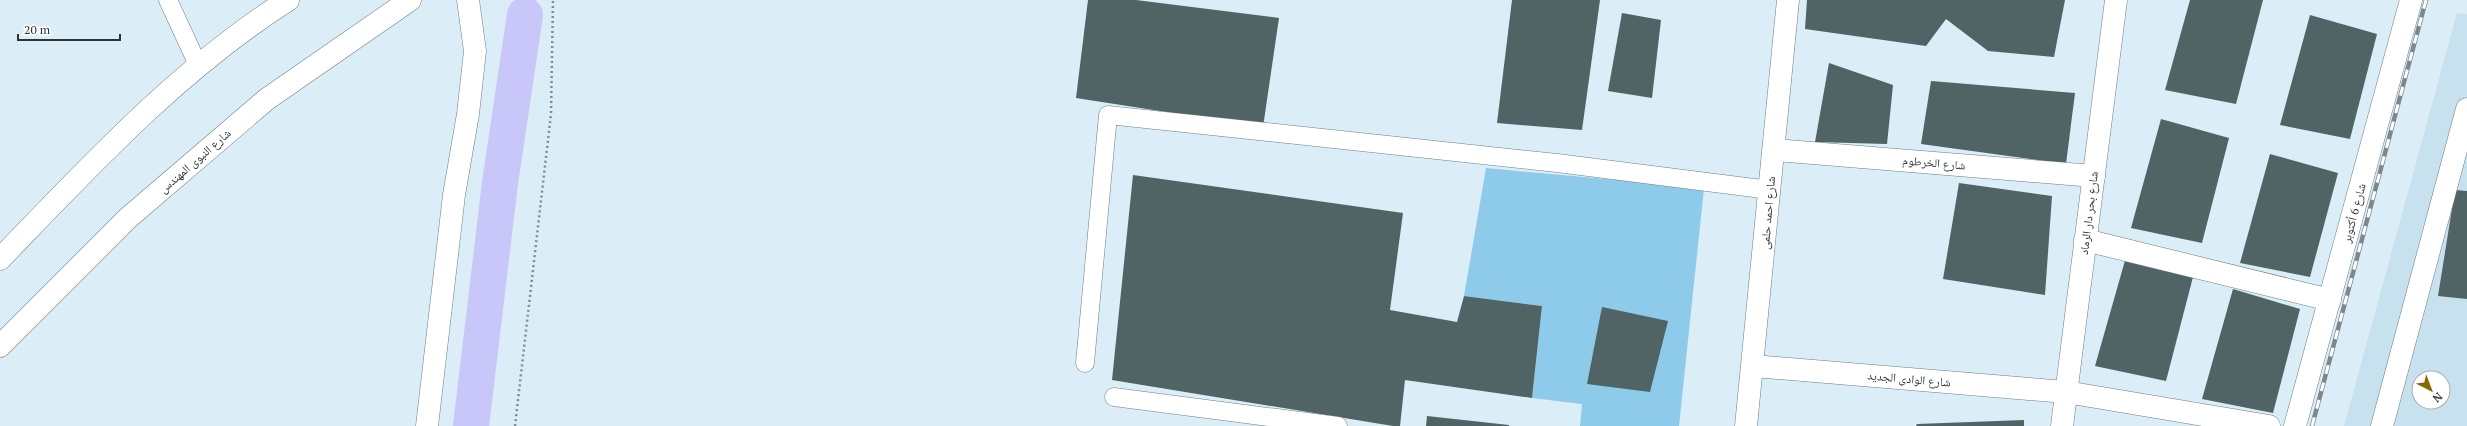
<svg xmlns="http://www.w3.org/2000/svg" width="2467" height="426" viewBox="0 0 2467 426" font-family="'PT Serif','Noto Naskh Arabic',serif">
<rect width="100%" height="100%" fill="#dbedf6"/>
<path fill="#c8e1ef" fill-rule="evenodd" d="M2457 13 2467 14V426H2344ZM2419 378H2443V402H2419Z"/>
<polygon fill="#8ecbea" points="1486,168 1704,188 1679,426 1580,426 1582,404 1532,398 1542,306 1464,296"/>
<g fill="none" stroke-linecap="round" stroke-linejoin="round">
<polyline stroke="#c9c7fa" stroke-width="36" points="471,426 500,183 525,15"/>
</g>
<g fill="#506365">
<polygon points="1088,0 1136,0 1279,18 1263,127 1076,98"/>
<polygon points="1512,0 1600,0 1582,130 1497,123"/>
<polygon points="1807,0 2065,0 2054,57 1988,51 1946,19 1926,46 1805,29"/>
<polygon points="2190,0 2263,0 2236,104 2165,90"/>
<polygon points="1622,13 1661,20 1652,98 1608,91"/>
<polygon points="2310,15 2377,34 2350,139 2280,125"/>
<polygon points="1829,63 1893,85 1887,144 1815,142"/>
<polygon points="1931,81 2075,93 2066,164 1921,144"/>
<polygon points="2161,119 2229,138 2202,243 2131,228"/>
<polygon points="2270,154 2338,173 2310,277 2240,263"/>
<polygon points="1133,175 1403,213 1390,310 1457,322 1464,296 1542,306 1532,398 1405,380 1400,426 1393,426 1112,380"/>
<polygon points="1959,183 2052,196 2045,295 1943,279"/>
<polygon points="2455,190 2467,191 2467,299 2438,296"/>
<polygon points="2126,257 2193,277 2166,381 2095,366"/>
<polygon points="2233,289 2300,309 2273,413 2202,399"/>
<polygon points="1602,307 1668,321 1650,392 1587,384"/>
<polygon points="1427,416 1509,425 1509,426 1426,426"/>
<polygon points="2024,420 2024,426 1916,426 1917,424"/>
</g>
<g fill="none" stroke-linecap="round" stroke-linejoin="round">
<g stroke="#6d7d86" stroke-width="19">
<g id="lane">
<polyline points="168,0 198,65"/>
<polyline points="1085,363 1108,115 1557,163 1770,190"/>
<polyline points="1114,397 1338,426"/>
</g>
</g>
<g stroke="#6d7d86" stroke-width="23">
<g id="street">
<polyline points="1774,150 2094,176"/>
<polyline points="2085,240 2330,300"/>
<polyline points="1753,366 2066,392 2269,426"/>
<polyline points="427,426 454,195 468,114 475,51 468,0"/>
<polyline points="2062,426 2116,0"/>
<polyline points="2295,426 2411,0"/>
<polyline points="2382,426 2467,109"/>
</g>
</g>
<g stroke="#6d7d86" stroke-width="23">
<polyline id="secondary" points="1746,426 1788,0"/>
</g>
<g stroke="#6d7d86" stroke-width="23">
<g id="primary">
<path d="M0 259C90 166 178 70 288 0"/>
<polyline points="0,346 128,218 267,99 410,0"/>
</g>
</g>
<polyline stroke="#7f8b91" stroke-width="2.5" stroke-dasharray="2 3" stroke-linecap="butt" points="515,426 551,114 553,0"/>
<use href="#lane" stroke="#fff" stroke-width="18"/>
<use href="#street" stroke="#fff" stroke-width="22"/>
<use href="#secondary" stroke="#fff" stroke-width="22"/>
<use href="#primary" stroke="#fff" stroke-width="22"/>
<g stroke="#7c888e" stroke-width="4.5">
<polyline id="rail" points="2312,426 2426,0"/>
</g>
<use href="#rail" stroke="#fff" stroke-width="3" stroke-dasharray="9" stroke-linecap="butt"/>
</g>
<g text-anchor="middle" stroke-width="4" stroke-linejoin="round" paint-order="stroke">
<g font-size="12" fill="#2c3337" stroke="#fff">
<text transform="translate(195 161) rotate(-41)" y="4">شارع النبوى المهندس</text>
<text transform="translate(1934 163) rotate(5)" y="4">شارع الخرطوم</text>
<text transform="translate(1768 213) rotate(-85)" y="4">شارع احمد حلمى</text>
<text transform="translate(2089 213) rotate(-83)" y="4">شارع بحر دار الرماد</text>
<text transform="translate(2354 213) rotate(-75)" y="4">شارع 6 أكتوبر</text>
<text transform="translate(1909 379) rotate(5)" y="4">شارع الوادى الجديد</text>
</g>
</g>
<g transform="translate(2431 390) rotate(138)"><circle r="19" fill="#ffffff" stroke="#abadaf"/>
<path d="M0-3L7 15L0 10L-7 15Z" fill="#856903"/>
<text y="-6" font-size="11" font-weight="bold" text-anchor="middle" fill="#2c3337">N</text>
</g>
<path d="M18 34v6h102v-6" fill="none" stroke="#2c3337" stroke-width="2"/>
<text x="24" y="34" font-size="12" fill="#2c3337" stroke="#ffffff" stroke-width="3" paint-order="stroke">20 m</text>
</svg>
